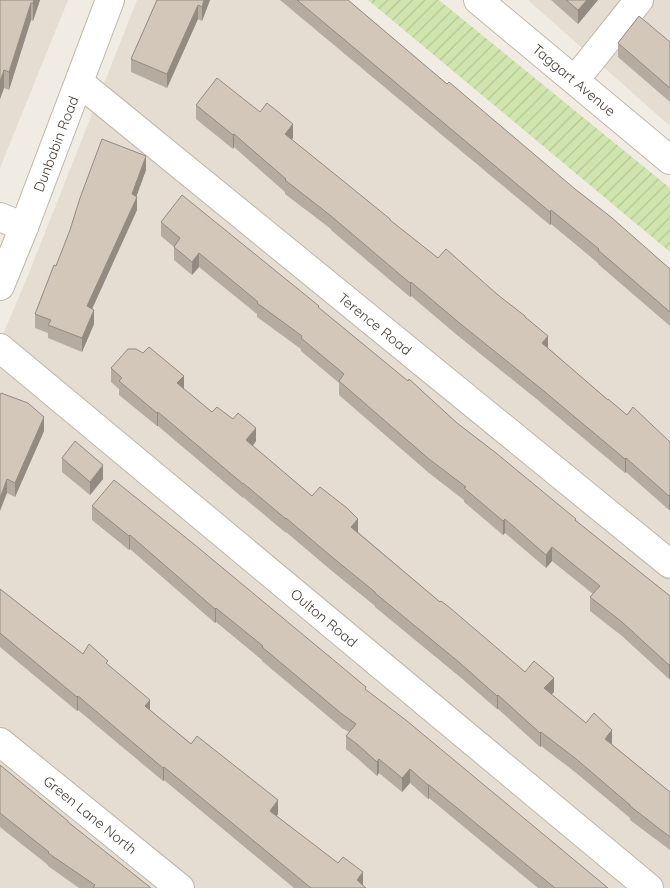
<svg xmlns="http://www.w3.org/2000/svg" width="670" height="888" viewBox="0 0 670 888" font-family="Quicksand,sans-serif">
<defs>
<pattern id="garden-furrows" width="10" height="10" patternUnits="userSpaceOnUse" patternTransform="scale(1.25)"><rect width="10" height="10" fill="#d0e5ad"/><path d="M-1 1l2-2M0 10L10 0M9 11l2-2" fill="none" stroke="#b4c595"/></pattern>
</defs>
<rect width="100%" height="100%" fill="#f1ece3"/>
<g fill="#e5ddd2">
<polygon points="0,0 68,0 0,168"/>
<polygon points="137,0 346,0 670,272 670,888 0,888 0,341 29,273"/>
<polygon points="528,0 670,0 670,126"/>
</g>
<polygon fill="url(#garden-furrows)" points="368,0 439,0 670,188 670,252"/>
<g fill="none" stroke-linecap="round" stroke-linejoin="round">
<g stroke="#bfb6a9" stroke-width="30">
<g id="minor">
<polyline points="575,80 639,0"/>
<polyline points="80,83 670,564"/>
<polyline points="0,217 24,227"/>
<polyline points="0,348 649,888"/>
<polyline points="0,742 180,888"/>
</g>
</g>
<g stroke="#bfb6a9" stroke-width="30">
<g id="tertiary">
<polyline points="478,0 670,160"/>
<polyline points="0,286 24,227 110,0"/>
</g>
</g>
<use href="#minor" stroke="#fff" stroke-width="28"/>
<use href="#tertiary" stroke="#fff" stroke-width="28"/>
</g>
<g fill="#b5ab9f">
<polygon points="0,0 40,0 33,21 31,20 9,90 4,88 0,99"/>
<polygon points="157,0 210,0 202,21 198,19 167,88 131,72 131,59"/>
<polygon points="280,0 348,0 447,84 670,269 670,326 598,264 598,263 551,224 550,225"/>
<polygon points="551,0 598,0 578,24"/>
<polygon points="670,42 670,102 618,57 618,43"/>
<polygon points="196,105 260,112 293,138 291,139 390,221 438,258 498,295 525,317 548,348 608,400 627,415 670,442 670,509 669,510 626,472 625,473 539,401 457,335 411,296 410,297 331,230 331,229 285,194 285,192 234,147 233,149 196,119"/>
<polygon points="146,170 136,196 137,210 92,309 94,324 82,352 48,338 48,333 35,328 35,314 56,266"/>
<polygon points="161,222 319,308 457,423 576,521 670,596 669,679 622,636 590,611 590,597 593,594 552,561 546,568 505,533 503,535 464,502 464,500 429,473 339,395 339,383 301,351 301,349 257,317 257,314 199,267 192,275 174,260 174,247 161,236"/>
<polygon points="111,368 184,389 212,412 256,441 253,446 312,496 358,532 440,602 525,672 554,692 551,694 670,792 670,850 630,820 630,818 575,772 541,746 540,747 498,709 497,709 460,677 375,607 375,606 332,571 286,532 286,533 243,497 243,498 158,426 157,426 119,395 119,389 111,382"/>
<polygon points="0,395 44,431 15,497 7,493"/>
<polygon points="62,458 103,479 90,495 62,472"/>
<polygon points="92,506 366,690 608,888 538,888 429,798 428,799 410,783 402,792 379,773 377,776 357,758 346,749 346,736 349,732 342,728 262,661 262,660 216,622 215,623 130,549 129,550 92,520"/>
<polygon points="0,589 83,654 108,665 150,710 278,814 277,816 366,888 294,888 164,780 163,781 78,710 77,711 0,647"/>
<polygon points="0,765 68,823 151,888 79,888 48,866 48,865 0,827"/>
</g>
<g fill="#938b82">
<polygon points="34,0 40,0 33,21 33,3"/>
<polygon points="204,0 210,0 202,21 202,7"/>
<polygon points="587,0 598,0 578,24 578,10"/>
<polygon points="31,3 31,20 9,90 9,72"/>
<polygon points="198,5 198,19 167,88 167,74"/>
<polygon points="4,70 4,88 0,99 0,82"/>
<polygon points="293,124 293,138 285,148 285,134"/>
<polygon points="234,134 234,147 233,149 233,135"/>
<polygon points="146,156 146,170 133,206 137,197 137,210 87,320 87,306 132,194"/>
<polygon points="551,210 551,224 550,225 550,212"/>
<polygon points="199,253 199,267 192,275 192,262"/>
<polygon points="411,282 411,296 410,297 410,283"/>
<polygon points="94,310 94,324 82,352 82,338"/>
<polygon points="548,336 548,350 542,343"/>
<polygon points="184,376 184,390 177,383"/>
<polygon points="158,412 158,426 157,426 157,413"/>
<polygon points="44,417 44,431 15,497 15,483"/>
<polygon points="256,428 256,441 246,454 246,440"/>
<polygon points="626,458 626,472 625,473 625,459"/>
<polygon points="103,465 103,479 90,495 90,482"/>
<polygon points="7,479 7,493 0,511 0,498"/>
<polygon points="670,495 670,509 669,510 669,496"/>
<polygon points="358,519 358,532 351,541 351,527"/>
<polygon points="505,519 505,533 503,535 503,521"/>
<polygon points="130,535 130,549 129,550 129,536"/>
<polygon points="552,547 552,561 546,568 546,555"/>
<polygon points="216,608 216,622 215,623 215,609"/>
<polygon points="670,664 670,678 669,679 669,665"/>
<polygon points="554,678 554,692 544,702 544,688"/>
<polygon points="498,695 498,709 497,709 497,696"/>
<polygon points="78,696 78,710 77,711 77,697"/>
<polygon points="150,700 150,714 145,706"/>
<polygon points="612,730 612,744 605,739"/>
<polygon points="541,732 541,746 540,747 540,733"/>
<polygon points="379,759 379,773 377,776 377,762"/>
<polygon points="164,767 164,780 163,781 163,768"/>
<polygon points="410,769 410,783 402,792 402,778"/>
<polygon points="428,785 429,785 429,798 428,799"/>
<polygon points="278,800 278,814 270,825 270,811"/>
<polygon points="363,872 363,886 357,880"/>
</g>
<g fill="#d2c7b9" stroke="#938b82">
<polygon points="0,0 34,0 33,3 31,3 9,72 4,70 0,82"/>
<polygon points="157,0 204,0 202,7 198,5 167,74 131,59"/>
<polygon points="297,0 348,0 447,84 449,82 575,189 611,217 670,269 670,312 598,250 599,249 551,210 550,212"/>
<polygon points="566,0 587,0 578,10"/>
<polygon points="639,16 670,42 670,88 618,43"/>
<polygon points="217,78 260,112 267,103 293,124 285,134 347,184 390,219 390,220 438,258 446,249 498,295 525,316 525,317 548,336 542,343 608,400 608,399 627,415 633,407 670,442 670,495 669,496 626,458 625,459 539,387 457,321 411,282 410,283 331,216 285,180 286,179 234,134 233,135 196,105"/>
<polygon points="102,139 146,156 132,194 137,197 87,306 94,310 82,338 48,325 51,320 35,314 54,265 56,266 70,230 80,198"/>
<polygon points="182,195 319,306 318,307 408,381 409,379 457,423 496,453 576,519 575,520 670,596 670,664 669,665 622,622 590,597 600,586 552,547 546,555 505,519 503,521 464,488 466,487 429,459 339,381 344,374 301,338 302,336 257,303 258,302 199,253 192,262 174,247 180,238 161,222"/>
<polygon points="149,347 184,376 177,383 212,412 217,407 233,419 238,413 256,428 246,440 312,496 320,487 347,508 358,519 351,527 440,602 441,601 449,607 525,672 534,661 554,678 544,688 586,723 594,713 612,730 605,739 670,792 670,837 630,806 630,805 575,758 541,732 540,733 498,695 497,696 460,663 375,593 375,592 332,557 286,518 286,519 243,483 243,484 158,412 157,413 119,381 122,378 111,368 128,349 136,349 143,353"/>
<polygon points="1,393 28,403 44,417 15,483 7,479 0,498 0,395"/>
<polygon points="75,441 103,465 90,482 62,458"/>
<polygon points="114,480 195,545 366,687 365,689 407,721 608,888 555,888 429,785 428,785 410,769 402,778 379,759 377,762 357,744 346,736 356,724 342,714 262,647 263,646 216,608 215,609 130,535 129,536 92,506"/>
<polygon points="0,589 83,654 89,644 108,661 106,663 150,700 145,706 191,744 197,736 278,800 270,811 338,863 343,857 363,872 357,880 366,888 311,888 164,767 163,768 78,696 77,697 0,633"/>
<polygon points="0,765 68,821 68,822 151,888 93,888 95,885 48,853 49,852 0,813"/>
</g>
<g text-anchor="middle" stroke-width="4" stroke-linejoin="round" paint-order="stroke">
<g font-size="14" fill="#433c34" stroke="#fff">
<text transform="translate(574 80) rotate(40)" y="5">Taggart Avenue</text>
<text transform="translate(56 144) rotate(-69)" y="5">Dunbabin Road</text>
<text transform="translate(375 324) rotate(39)" y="5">Terence Road</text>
<text transform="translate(324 618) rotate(40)" y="5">Oulton Road</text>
<text transform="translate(90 815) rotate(39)" y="5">Green Lane North</text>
</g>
</g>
</svg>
